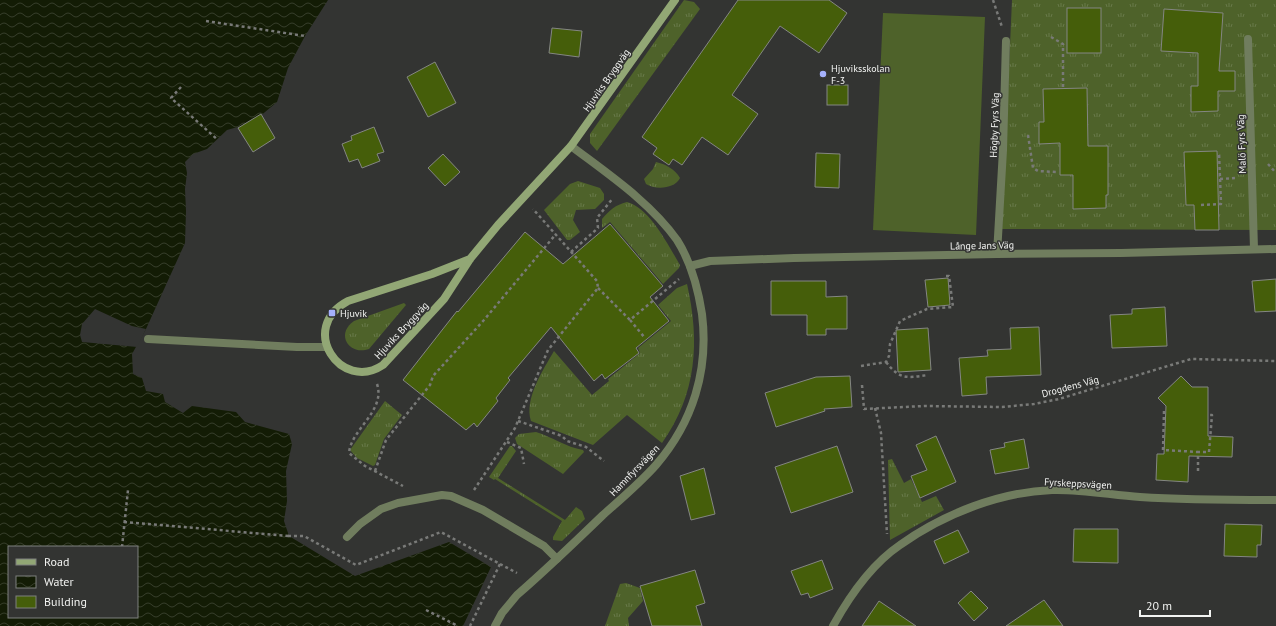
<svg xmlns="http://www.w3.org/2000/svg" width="1276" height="626" viewBox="0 0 1276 626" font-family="'PT Sans',sans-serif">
<defs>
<pattern id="grass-tufts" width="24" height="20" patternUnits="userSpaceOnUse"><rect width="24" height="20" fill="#4e622a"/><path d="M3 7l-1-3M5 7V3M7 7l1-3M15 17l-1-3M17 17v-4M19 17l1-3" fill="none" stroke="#687949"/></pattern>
<pattern id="water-waves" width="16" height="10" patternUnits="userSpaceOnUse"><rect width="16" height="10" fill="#131c05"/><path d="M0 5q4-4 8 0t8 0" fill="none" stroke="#363d2a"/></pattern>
</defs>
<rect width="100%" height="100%" fill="#333432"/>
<g fill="url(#grass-tufts)">
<polygon points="684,0 694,2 700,9 597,151 590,143 590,134"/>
<polygon points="1012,0 1276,0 1276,230 1002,229"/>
<path d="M656 162C665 164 675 169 680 178 675 189 655 190 646 184L644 179 653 169Z"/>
<polygon points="578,181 600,188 604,194 604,200 595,209 576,210 573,220 580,232 570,240 567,240 544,210 570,184"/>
<path d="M627 202C650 208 668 245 680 265L679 268 663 284 610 222 602 228V219C610 210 615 205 627 202Z"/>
<path d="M687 284C700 341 697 394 662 443L627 415 593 445 531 421C524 399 543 370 554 351L592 395 609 381 608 379 640 353 638 348 671 321 658 305 677 288Z"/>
<path d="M404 303 406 305 369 349C349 356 335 334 354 321Z"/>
<polygon points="385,401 402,415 384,439 375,465 373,466 357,458 350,450"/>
<path d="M536 432C552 437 566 447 583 450L584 452 563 474 517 444 515 438 519 434Z"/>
<polygon points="510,446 512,446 516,451 498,478 565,520 576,507 582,511 585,519 562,541 553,540 553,537 562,521 495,479 494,480 489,477"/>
<polygon points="892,459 904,483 911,479 922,502 936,496 944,510 890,540 888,460"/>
<polygon points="626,583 640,588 643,601 628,618 629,626 605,626 620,584"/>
</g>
<polygon fill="#4e622a" points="883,13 985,17 976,235 873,230"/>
<path fill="url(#water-waves)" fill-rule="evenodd" d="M0 0H328L305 36 288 68 277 102 252 123 227 130 207 149 193 154 185 162 187 173 185 189 186 211 185 243 146 329 132 354 133 374 142 378 146 391 163 394 165 402 183 413 192 406 236 412 245 422 289 434 292 444 286 471 287 501 284 521 289 536 355 576 449 542 491 567 463 626H0ZM9 547H137V617H9Z"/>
<polygon fill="#333432" points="95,309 132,326 146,329 137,347 82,342 80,335 82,324"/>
<g fill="#455e0a" stroke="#848683">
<polygon points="738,0 829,0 847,13 819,53 780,26 732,95 758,114 728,155 702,137 682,165 673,159 669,165 653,154 657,148 642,137"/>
<rect x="1067" y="8" width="34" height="45"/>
<polygon points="1164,9 1223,13 1219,71 1235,71 1235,91 1218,91 1218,111 1191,112 1191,86 1198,86 1198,53 1161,51"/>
<polygon points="552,28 582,31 579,57 549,53"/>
<polygon points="435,62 456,103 428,117 407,77"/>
<rect x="827" y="85" width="21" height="20"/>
<polygon points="1087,88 1088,146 1108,146 1108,195 1106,195 1106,208 1073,209 1073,175 1060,175 1060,143 1039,144 1039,122 1044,122 1043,89"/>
<polygon points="261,114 275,138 253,152 238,128"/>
<polygon points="374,127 384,152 377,154 380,161 362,168 358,159 349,162 342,144 352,140 351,136"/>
<polygon points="1217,151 1219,230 1195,230 1194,205 1186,205 1184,152"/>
<polygon points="816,153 840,154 839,188 815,187"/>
<polygon points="443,154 460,172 445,186 428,168"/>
<polygon points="610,224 663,286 650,297 669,321 636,348 639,353 605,379 602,374 594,381 551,327 508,378 510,380 496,398 498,401 477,427 474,423 466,430 403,380 457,311 458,312 525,232 563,264"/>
<polygon points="948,278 950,305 928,307 925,280"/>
<polygon points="1276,279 1276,311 1255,312 1252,281"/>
<polygon points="771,281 826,281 826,297 847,296 847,329 826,329 826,335 807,335 807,315 771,315"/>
<polygon points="1165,307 1167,346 1112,348 1110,315 1132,314 1132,309"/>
<polygon points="1039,327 1041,375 986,377 987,394 962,396 959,358 988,356 987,350 1011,349 1010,328"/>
<polygon points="928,328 931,370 898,372 896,330"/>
<polygon points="850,376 852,407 824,409 825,411 776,427 765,393 816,377"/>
<polygon points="1181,376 1192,387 1208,387 1208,436 1233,437 1232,457 1189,456 1188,482 1156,480 1157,454 1164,454 1166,406 1158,398"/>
<polygon points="936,436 956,482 920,498 911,476 927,470 916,445"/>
<polygon points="1024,439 1029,468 995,474 990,450 1005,447 1004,443"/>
<polygon points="837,446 853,492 791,513 775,467"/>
<polygon points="704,468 715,514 691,520 680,476"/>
<polygon points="1225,524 1262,525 1261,545 1257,545 1257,557 1224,556"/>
<polygon points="1074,529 1118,529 1118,563 1073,562"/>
<polygon points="958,530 969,552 944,564 934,541"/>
<polygon points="822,560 833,589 810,598 808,593 801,595 791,571"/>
<polygon points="695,570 705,603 696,606 702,626 652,626 640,586"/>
<polygon points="971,591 988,608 974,621 958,603"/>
<polygon points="1044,600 1063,626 1006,626"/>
<polygon points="879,601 916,626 862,626"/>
</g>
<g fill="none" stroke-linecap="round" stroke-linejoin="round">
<g stroke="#797a78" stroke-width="2.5" stroke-dasharray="3 3" stroke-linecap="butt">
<polyline points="993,0 1002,27"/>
<polyline points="206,21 305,36"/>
<polyline points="1051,37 1063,44 1063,88"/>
<polyline points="181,87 171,98 218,140"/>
<polyline points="1028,135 1033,168 1038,171 1056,172"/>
<polyline points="1268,164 1276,173"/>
<polyline points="1220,179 1236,178"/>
<polyline points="1201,205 1221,204 1219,152"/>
<polyline points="571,252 598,228 597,218 613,198"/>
<polyline points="598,288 630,320 679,279"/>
<polyline points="630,320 645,338"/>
<path d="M886 362C900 380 907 378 928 375"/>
<polyline points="861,366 886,362 889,356 890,344 900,321 927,309 953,307 949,276 946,276"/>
<path d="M377 384C386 411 351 429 349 453L365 466 403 486"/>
<polyline points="862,385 864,409 924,406 1002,407 1034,404 1059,399 1191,359 1276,361"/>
<polyline points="875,408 881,433 887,534"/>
<polyline points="1164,411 1163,450 1198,452"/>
<polyline points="518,421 562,436 567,441 586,447 604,461"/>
<polyline points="507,442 521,448 524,464"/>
<polyline points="375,471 386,440 430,385 433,376 484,320 556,234"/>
<polyline points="1198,471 1198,452 1209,452 1212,415 1208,415"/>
<polyline points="474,490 515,428 548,350 598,288 597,281 533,209"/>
<polyline points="124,522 289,536"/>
<polyline points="288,536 304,536 356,565 441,532 500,564 470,626"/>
<polyline points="122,547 128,490"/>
<polyline points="500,564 517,573"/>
<polyline points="426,610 458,626"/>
</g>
<g stroke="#707d5e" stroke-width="8">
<polyline points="148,339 297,347 326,347"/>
<polyline points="347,537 360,524 381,509 398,503 442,495 451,496 483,510 544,546 557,559"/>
</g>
<g stroke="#707d5e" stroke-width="8">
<polyline points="1248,39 1254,249"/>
<polyline points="997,254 1003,150 1006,41"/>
<polyline points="690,266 710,261 794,258 997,254 1121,253 1276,249"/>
<path d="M495 626 502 613 517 595C547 569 575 542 603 515 621 499 640 483 656 465 693 422 709 370 702 314 698 288 691 262 677 240 650 202 608 174 571 146"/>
<path d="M833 626C849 597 872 564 900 545 943 514 1000 492 1052 490 1081 489 1111 495 1140 497 1185 500 1231 500 1276 500"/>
</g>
<path stroke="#92a775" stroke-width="8" d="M470 259 432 274 348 301C297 328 341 393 383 365L444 299 470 259 498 225 571 146 675 0"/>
</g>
<g fill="#a5b1fc" stroke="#333432" stroke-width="1.5">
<circle cx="823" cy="74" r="4"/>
<rect x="328" y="309" width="8" height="8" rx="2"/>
</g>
<g text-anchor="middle" stroke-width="3" stroke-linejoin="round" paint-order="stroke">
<g font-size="10" fill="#f2f3f1" stroke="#333432" text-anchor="start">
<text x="831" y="72">Hjuviksskolan<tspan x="831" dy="12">F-3</tspan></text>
<text x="340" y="317">Hjuvik</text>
</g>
<g font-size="10" fill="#f2f3f1" stroke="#333432">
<text transform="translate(606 80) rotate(-55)" y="4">Hjuviks Bryggväg</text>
<text transform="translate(994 125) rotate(-88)" y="4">Högby Fyrs Väg</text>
<text transform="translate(1241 144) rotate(-92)" y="4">Malö Fyrs Väg</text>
<text transform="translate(982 245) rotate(-1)" y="4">Långe Jans Väg</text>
<text transform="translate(401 330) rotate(-47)" y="4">Hjuviks Bryggväg</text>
<text transform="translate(1070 386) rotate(-15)" y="4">Drogdens Väg</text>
<text transform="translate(634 470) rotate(-46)" y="4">Hamnfyrsvägen</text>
<text transform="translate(1078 483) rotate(3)" y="4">Fyrskeppsvägen</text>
</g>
</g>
<rect x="8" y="546" width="130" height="72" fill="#333432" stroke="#7f807e"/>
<rect x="16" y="559" width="20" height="6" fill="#92a775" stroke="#7f807e"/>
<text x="44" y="566" font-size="12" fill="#f2f3f1">Road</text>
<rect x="16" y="576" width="20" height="12" fill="url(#water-waves)" stroke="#7f807e"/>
<text x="44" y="586" font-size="12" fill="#f2f3f1">Water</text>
<rect x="16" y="596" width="20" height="12" fill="#455e0a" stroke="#7f807e"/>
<text x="44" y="606" font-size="12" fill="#f2f3f1">Building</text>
<path d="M1140 610v6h70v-6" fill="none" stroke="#f2f3f1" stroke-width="2"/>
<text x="1146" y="610" font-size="12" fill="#f2f3f1" stroke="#333432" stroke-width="3" paint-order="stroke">20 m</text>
</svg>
